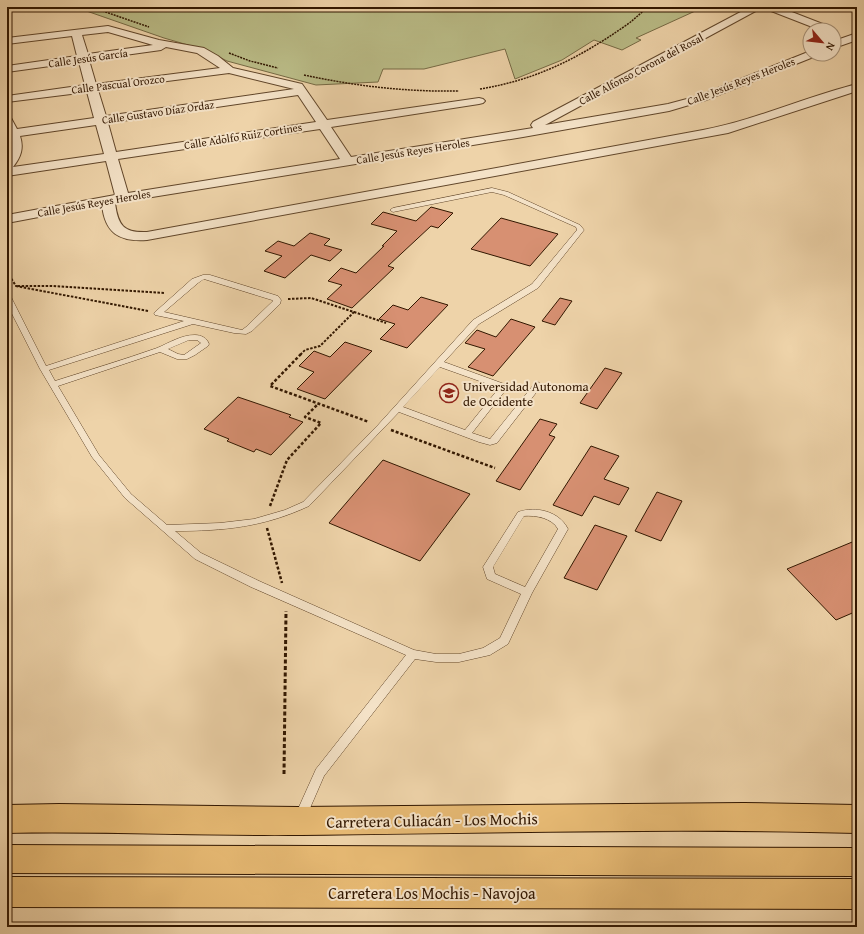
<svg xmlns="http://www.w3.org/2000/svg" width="864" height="934" viewBox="0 0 864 934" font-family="'Gentium Book Plus',serif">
<rect width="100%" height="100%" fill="#eed3a9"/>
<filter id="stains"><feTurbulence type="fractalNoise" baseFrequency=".005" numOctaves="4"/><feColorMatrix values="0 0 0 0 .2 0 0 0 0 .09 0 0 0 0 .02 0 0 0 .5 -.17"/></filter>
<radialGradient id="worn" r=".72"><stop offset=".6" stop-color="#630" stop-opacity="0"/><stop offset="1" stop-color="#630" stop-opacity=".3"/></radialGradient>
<polygon fill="#babc87" stroke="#766a44" points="75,7 704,7 636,38 641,40 622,50 594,40 562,60 515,79 505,49 424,69 383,69 378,82 316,85 227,61 205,50 164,38"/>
<g fill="#d79072" stroke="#321700">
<polygon points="431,207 453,213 438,228 431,226 388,266 394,268 352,308 327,299 342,285 328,281 341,268 356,273 384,246 382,246 397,231 371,224 383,212 416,221"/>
<polygon points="501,218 558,234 530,266 471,249"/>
<polygon points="310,233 330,239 324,245 342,250 330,261 311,255 285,278 264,271 282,256 265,251 278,241 294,246"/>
<polygon points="421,297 448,305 407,348 380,339 395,324 379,319 393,305 408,310"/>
<polygon points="560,298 572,301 555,325 542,321"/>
<polygon points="511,319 535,327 493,376 468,367 485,349 465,343 477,330 496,337"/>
<polygon points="345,342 372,351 325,399 297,389 314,372 299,366 314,351 330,357"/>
<polygon points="605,368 622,373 597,409 580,403"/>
<polygon points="238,397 291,415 289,417 303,422 271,455 256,449 254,452 227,441 229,439 204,429"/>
<polygon points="540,419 557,424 549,435 555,437 520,490 496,481"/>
<polygon points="591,446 619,456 604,479 629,488 619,505 594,496 582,516 553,505"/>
<polygon points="383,460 470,494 420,561 329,523"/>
<polygon points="657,492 682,501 661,541 635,531"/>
<polygon points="595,525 627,536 597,590 564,578"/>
<polygon points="857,540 857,611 836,620 787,569"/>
</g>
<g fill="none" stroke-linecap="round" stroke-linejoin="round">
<g stroke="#61462a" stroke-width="1">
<path id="lane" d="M492 188 508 192 580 225 584 230 538 288 479 324 444 362 507 385 508 387 472 433 490 439 535 383 538 382 542 385 497 443 490 445 479 442 399 412 309 506C264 527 224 531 175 531L201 553 259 581 414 650 436 654H459L483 648 500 638 521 594 487 579 483 567 518 512C536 506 559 511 568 529L532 593 508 644 490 655 459 662H436L415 659 324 776 304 822 300 824 296 822 294 818 316 769 406 655 251 587 195 559 125 498 92 457 40 369 7 304V295L11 297 46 366 184 321 155 315 154 313 192 279 203 275H210L278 296 281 300 280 304 252 331 246 334 234 333 193 324 49 370 55 381C89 370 123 360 157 348 169 343 181 335 195 335 201 335 207 338 209 344L208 346 195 355 187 359H177L160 352 58 386 99 455 131 494 167 525 220 523 254 519 285 510 303 502 378 425 473 320 532 284 577 230 576 227 504 195 492 192 393 212 390 210 393 208ZM204 279 272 300 273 301 246 327 242 330 164 312 198 283ZM189 340H197L201 343 184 355 178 354 168 349ZM440 367 499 388 465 430 403 407ZM524 516C536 515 552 518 558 529L525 587 495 574 493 567Z"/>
</g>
<g stroke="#61462a" stroke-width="2">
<g id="street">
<path d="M750 7H763L545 125 668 104 698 96 808 52 810 51V54H817L816 56 706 100 669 111 523 137 115 203C118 225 123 233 147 232L703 130C756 120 805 97 857 84V91L728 133 147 240C119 242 105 233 102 205L7 223V215L115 195 106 161 7 176V158L10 144 7 133V117L11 118 17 129 94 118 87 92 7 102V96L85 85 79 62 7 72V66L77 56 72 36 7 44V38L108 26 159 40 204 48 218 56 233 68 302 84 327 120 479 98 483 99 485 101 483 103 479 104 331 127 351 157 533 128 531 125 533 122ZM108 32 153 45 88 54 82 35ZM166 47 197 53 220 68 96 84 89 60 161 50ZM229 73 294 89 106 116 98 90ZM298 95 316 122 116 152 108 123ZM96 125 104 154 13 167C21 157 24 148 20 136ZM320 129 340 159 128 193 118 159Z"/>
<polygon points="765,7 779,7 833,28 834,30 820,30 766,9"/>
<polygon points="849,7 857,7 857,11 850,9"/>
<polygon points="857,33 857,40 834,48 834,41"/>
</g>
</g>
<g stroke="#321700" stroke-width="2">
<path id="primary" d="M744 803 857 805V833C672 828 487 833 302 835 203 836 105 831 7 833V805L59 804 298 807Z"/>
</g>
<g stroke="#321700" stroke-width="2">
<g id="highway">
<polygon points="7,845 857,848 857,876 7,873"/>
<polygon points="7,877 857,879 857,909 7,907"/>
</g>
</g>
<g stroke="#321700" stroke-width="1.5" stroke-dasharray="2 1" stroke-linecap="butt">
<polyline points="91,7 149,27"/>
<polyline points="229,53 250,61 278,68"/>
<path d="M304 75C355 86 406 92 459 91"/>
<path d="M480 89C536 80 579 58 625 26 634 20 640 13 649 7"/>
</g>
<g stroke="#321700" stroke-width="2" stroke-dasharray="2.5 1.5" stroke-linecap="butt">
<polyline points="7,272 16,286"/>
<polyline points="288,299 311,298 354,312 320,346 305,350 300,355"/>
<polyline points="148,311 16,286 52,286 164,293"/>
<polyline points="354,312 386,323"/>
</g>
<g stroke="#321700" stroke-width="2.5" stroke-dasharray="3 2" stroke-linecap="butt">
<polyline points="301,354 270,386 369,422"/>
<polyline points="391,430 495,468"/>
<polyline points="270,506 287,460 321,423 305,417 318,404"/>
<polyline points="267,528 282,583"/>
</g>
<polyline stroke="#321700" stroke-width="3" stroke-dasharray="4 2.5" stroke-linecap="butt" points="284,774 286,611"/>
<use href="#lane" fill="#f4e2c7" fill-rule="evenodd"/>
<use href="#street" fill="#f4e2c7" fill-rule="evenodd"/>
<use href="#primary" fill="#e7ba74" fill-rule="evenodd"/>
<use href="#highway" fill="#e7ba74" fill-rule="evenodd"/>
</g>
<defs>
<g id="university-ring" transform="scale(1)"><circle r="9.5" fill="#f4e2c7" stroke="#8f2418" stroke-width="1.5"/><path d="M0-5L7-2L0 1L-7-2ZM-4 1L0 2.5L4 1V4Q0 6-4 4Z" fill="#8f2418"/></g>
</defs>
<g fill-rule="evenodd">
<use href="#university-ring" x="449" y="393"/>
</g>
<g text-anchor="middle" stroke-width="4" stroke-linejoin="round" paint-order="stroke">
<g font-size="11" fill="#321700" stroke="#f4e2c7">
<text transform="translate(88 58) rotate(-8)" y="4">Calle Jesús García</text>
<text transform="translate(641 69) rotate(-28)" y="4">Calle Alfonso Corona del Rosal</text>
<text transform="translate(741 81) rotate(-21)" y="4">Calle Jesús Reyes Heroles</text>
<text transform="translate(118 84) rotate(-7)" y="4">Calle Pascual Orozco</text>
<text transform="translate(158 112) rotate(-8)" y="4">Calle Gustavo Díaz Ordaz</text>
<text transform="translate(243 136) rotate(-9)" y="4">Calle Adolfo Ruiz Cortines</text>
<text transform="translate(413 151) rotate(-9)" y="4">Calle Jesús Reyes Heroles</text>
<text transform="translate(94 203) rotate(-10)" y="4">Calle Jesús Reyes Heroles</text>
</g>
<g font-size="13" fill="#321700" stroke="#f4e2c7" text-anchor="start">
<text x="463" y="391">Universidad Autonoma<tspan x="463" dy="15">de Occidente</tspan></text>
</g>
<g font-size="16" fill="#321700" stroke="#f4e2c7">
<text transform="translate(432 820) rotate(-1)" y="6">Carretera Culiacán - Los Mochis</text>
<text x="432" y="899">Carretera Los Mochis - Navojoa</text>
</g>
</g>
<rect width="864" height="934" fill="none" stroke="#eed3a9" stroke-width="24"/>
<rect x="8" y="8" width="848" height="918" fill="none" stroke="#321700" stroke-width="2"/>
<rect x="12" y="12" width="840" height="910" fill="none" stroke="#321700"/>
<g transform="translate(822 42) rotate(118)"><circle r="19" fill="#f4e2c7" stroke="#a69177"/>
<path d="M0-3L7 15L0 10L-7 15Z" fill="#8f2418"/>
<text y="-6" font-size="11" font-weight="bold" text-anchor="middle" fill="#321700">N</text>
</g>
<rect width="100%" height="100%" filter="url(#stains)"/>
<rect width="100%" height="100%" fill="url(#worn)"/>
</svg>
